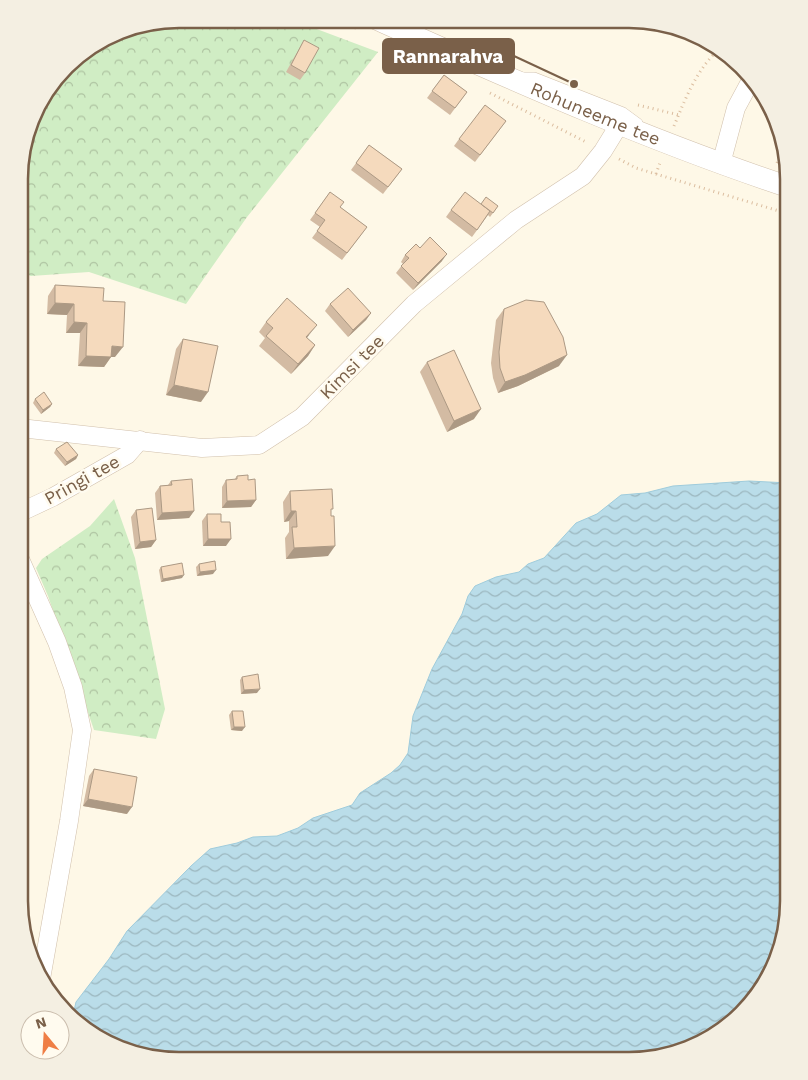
<svg xmlns="http://www.w3.org/2000/svg" width="808" height="1080" viewBox="0 0 808 1080" font-family="'Work Sans',sans-serif">
<defs>
<pattern id="forest-crowns" width="20" height="18" patternUnits="userSpaceOnUse" patternTransform="scale(1.25)"><rect width="20" height="18" fill="#d0edc4"/><path d="M2 6a3 3 0 1 1 6 0M12 15a3 3 0 1 1 6 0" fill="none" stroke="#aec3a1"/></pattern>
<pattern id="water-waves" width="16" height="10" patternUnits="userSpaceOnUse" patternTransform="scale(1.25)"><rect width="16" height="10" fill="#badde9"/><path d="M0 5q4-4 8 0t8 0" fill="none" stroke="#9cb7bf"/></pattern>
</defs>
<rect width="100%" height="100%" fill="#fef8e7"/>
<g fill="url(#forest-crowns)">
<polygon points="178,19 290,19 378,52 247,217 186,304 89,272 31,276 20,273 20,157 40,99 73,58 127,27"/>
<polygon points="114,499 135,558 165,709 156,739 94,730 48,596 36,568 42,559 90,526"/>
</g>
<polygon fill="url(#water-waves)" stroke="#9fccdc" points="749,481 789,483 789,913 762,991 701,1045 630,1061 158,1060 89,1034 73,1015 76,1002 109,959 127,931 191,866 210,849 237,843 253,837 277,836 298,828 313,818 352,805 360,793 391,773 400,765 408,753 413,716 432,669 462,614 468,596 475,586 496,577 519,572 528,564 544,558 576,523 597,514 621,495 645,493 673,486"/>
<g fill="none" stroke-linecap="round" stroke-linejoin="round">
<g stroke="#d1c0ac" stroke-width="10">
<polyline id="service" points="522,77 534,77 623,112 638,123"/>
</g>
<g stroke="#d1c0ac" stroke-width="19">
<g id="minor">
<polyline points="721,164 736,108 750,82"/>
<polyline points="20,428 202,448 259,445 302,417 414,304 516,220 583,176 603,151 619,125"/>
<polyline points="19,513 53,497 127,455 140,440"/>
<polyline points="19,557 57,642 73,687 82,730 69,821 41,979"/>
</g>
</g>
<g stroke="#d1c0ac" stroke-width="22">
<g id="tertiary">
<path id="s1" d="M376 19C513 80 647 140 789 187"/>
</g>
</g>
<g stroke="#dbbd9f" stroke-width="3" stroke-dasharray="1 4" stroke-linecap="butt">
<polyline points="337,19 358,29"/>
<polyline points="490,93 586,142"/>
<polyline points="638,105 679,115"/>
<path d="M674 126C686 97 697 69 720 48"/>
<polyline points="777,126 777,127"/>
<polyline points="619,159 636,168 789,214"/>
<polyline points="777,163 783,149"/>
<polyline points="656,174 661,160"/>
</g>
<use href="#service" stroke="#fff" stroke-width="9"/>
<use href="#minor" stroke="#fff" stroke-width="18"/>
<use href="#tertiary" stroke="#fff" stroke-width="21"/>
</g>
<g fill="#d3bba3">
<polygon points="562,20 581,20 575,28"/>
<polygon points="304,40 305,73 300,80 286,72 300,47"/>
<polygon points="444,75 467,92 450,115 427,98"/>
<polygon points="506,121 475,162 454,146 459,139"/>
<polygon points="369,145 402,169 383,194 351,170"/>
<polygon points="330,192 340,207 367,227 342,260 312,238 320,227 310,220"/>
<polygon points="481,204 498,206 490,217 488,215 472,237 446,217 451,210"/>
<polygon points="420,248 442,261 413,290 396,273 403,264 401,262 405,255"/>
<polygon points="55,285 103,301 115,357 111,357 104,367 78,366 80,333 66,333 67,315 47,314 48,296"/>
<polygon points="330,304 371,313 366,320 348,337 325,311"/>
<polygon points="504,309 559,366 518,386 498,393 493,378 491,363 496,320"/>
<polygon points="266,322 309,335 307,338 315,345 308,356 291,374 259,346 265,338 259,332"/>
<polygon points="183,339 201,402 166,395 176,349"/>
<polygon points="427,362 474,419 447,432 420,372"/>
<polygon points="35,399 52,404 50,407 41,414 33,403"/>
<polygon points="56,449 78,455 76,459 65,466 54,453"/>
<polygon points="237,476 248,480 256,500 251,507 222,508 222,487 226,480 234,480"/>
<polygon points="171,481 194,511 189,518 157,520 155,493 160,486 168,485"/>
<polygon points="290,491 331,512 328,556 286,559 285,538 289,532 289,521 284,522 283,502"/>
<polygon points="136,510 156,540 151,547 135,549 131,517"/>
<polygon points="207,514 221,522 226,546 203,546 202,521"/>
<polygon points="199,564 213,574 197,576 196,567"/>
<polygon points="161,567 182,578 161,582 159,570"/>
<polygon points="242,677 257,693 241,694 240,680"/>
<polygon points="232,711 242,731 231,730 229,715"/>
<polygon points="94,769 127,814 83,806 89,776"/>
</g>
<g fill="#ac9984">
<polygon points="447,254 442,261 413,290 418,283"/>
<polygon points="55,303 74,304 67,315 47,314"/>
<polygon points="371,313 366,320 348,337 353,330"/>
<polygon points="74,322 87,323 80,333 66,333"/>
<polygon points="317,325 309,335 299,347 306,337"/>
<polygon points="315,345 308,356 291,374 298,364"/>
<polygon points="112,346 123,347 115,357 111,357 104,367 78,366 86,356"/>
<polygon points="567,355 559,366 518,386 498,393 505,382"/>
<polygon points="174,385 208,392 201,402 166,395"/>
<polygon points="52,404 50,407 41,414 43,410"/>
<polygon points="481,409 474,419 447,432 454,421"/>
<polygon points="78,455 76,459 65,466 67,462"/>
<polygon points="256,500 251,507 222,508 227,501"/>
<polygon points="194,511 189,518 157,520 162,513"/>
<polygon points="291,511 296,511 289,521 284,522"/>
<polygon points="208,539 231,539 226,546 203,546"/>
<polygon points="156,540 151,547 135,549 140,542"/>
<polygon points="335,546 328,556 286,559 294,548"/>
<polygon points="216,570 213,574 197,576 200,572"/>
<polygon points="184,575 182,578 161,582 163,579"/>
<polygon points="260,689 257,693 241,694 244,690"/>
<polygon points="234,727 245,727 242,731 231,730"/>
<polygon points="88,799 132,807 127,814 83,806"/>
</g>
<g fill="#f5dabd" stroke="#ac9984">
<polygon points="304,40 319,48 305,73 291,65"/>
<polygon points="444,75 467,92 455,108 432,91"/>
<polygon points="485,105 506,121 480,155 459,139"/>
<polygon points="369,145 402,169 388,187 356,163"/>
<polygon points="330,192 344,202 340,207 367,227 347,253 317,231 325,220 315,213"/>
<polygon points="465,192 490,211 477,230 451,210"/>
<polygon points="486,197 498,206 493,213 481,204"/>
<polygon points="430,237 447,254 418,283 401,266 409,258 405,255 416,244 420,248"/>
<polygon points="55,285 104,288 103,301 125,302 123,347 112,346 111,357 86,356 87,323 74,322 74,304 55,303"/>
<polygon points="348,288 371,313 353,330 330,304"/>
<polygon points="287,298 317,325 306,337 315,345 298,364 266,336 273,328 266,322"/>
<polygon points="526,300 544,302 563,337 567,355 525,375 505,382 500,368 499,352 504,309"/>
<polygon points="183,339 218,346 208,392 174,385"/>
<polygon points="454,350 481,409 454,421 427,362"/>
<polygon points="44,392 52,404 43,410 35,399"/>
<polygon points="67,442 78,455 67,462 56,449"/>
<polygon points="248,475 248,480 255,479 256,500 227,501 226,480 237,479 237,476"/>
<polygon points="192,479 194,511 162,513 160,486 172,485 171,481"/>
<polygon points="332,489 333,509 331,509 331,516 334,516 335,546 294,548 292,527 297,527 296,511 291,511 290,491"/>
<polygon points="152,508 156,540 140,542 136,510"/>
<polygon points="207,514 221,514 221,522 230,522 231,539 208,539"/>
<polygon points="215,561 216,570 200,572 199,564"/>
<polygon points="182,563 184,575 163,579 161,567"/>
<polygon points="258,674 260,689 244,690 242,677"/>
<polygon points="232,711 243,711 245,727 234,727"/>
<polygon points="94,769 137,777 132,807 88,799"/>
</g>
<g text-anchor="middle" stroke-width="5" stroke-linejoin="round" paint-order="stroke">
<g font-size="18" fill="#7a6049" stroke="#fffbef">
<text dy="6" stroke="none"><textPath href="#s1" startOffset="239">Rohuneeme tee</textPath></text>
<text transform="translate(352 367) rotate(-45)" y="6">Kimsi tee</text>
<text transform="translate(82 480) rotate(-29)" y="6">Pringi tee</text>
</g>
</g>
<path d="M0 0H808V1080H0ZM179 28H629A151 151 0 0 1 780 179V901A151 151 0 0 1 629 1052H179A151 151 0 0 1 28 901V179A151 151 0 0 1 179 28Z" fill="#f4efe2" fill-rule="evenodd"/>
<path fill="none" stroke="#7a6049" stroke-width="2.5" d="M179 28H629A151 151 0 0 1 780 179V901A151 151 0 0 1 629 1052H179A151 151 0 0 1 28 901V179A151 151 0 0 1 179 28Z"/>
<path fill="none" stroke="#7a6049" stroke-width="2" d="M574 84L514 56"/>
<circle fill="#7a6049" stroke="#fffbef" stroke-width="2" cx="574" cy="84" r="5"/>
<rect fill="#7a6049" stroke="#7a6049" stroke-width="2" x="383" y="39" width="131" height="34" rx="5"/>
<g font-size="19" text-anchor="middle" font-weight="bold" fill="#fff">
<text x="448" y="63">Rannarahva</text>
</g>
<g transform="translate(45 1035) rotate(342)"><circle r="24" fill="#fffbef" stroke="#cabdad"/>
<path d="M0-4L9 19L0 12L-9 19Z" fill="#ef7e45"/>
<text y="-8" font-size="14" font-weight="bold" text-anchor="middle" fill="#7a6049">N</text>
</g>
</svg>
